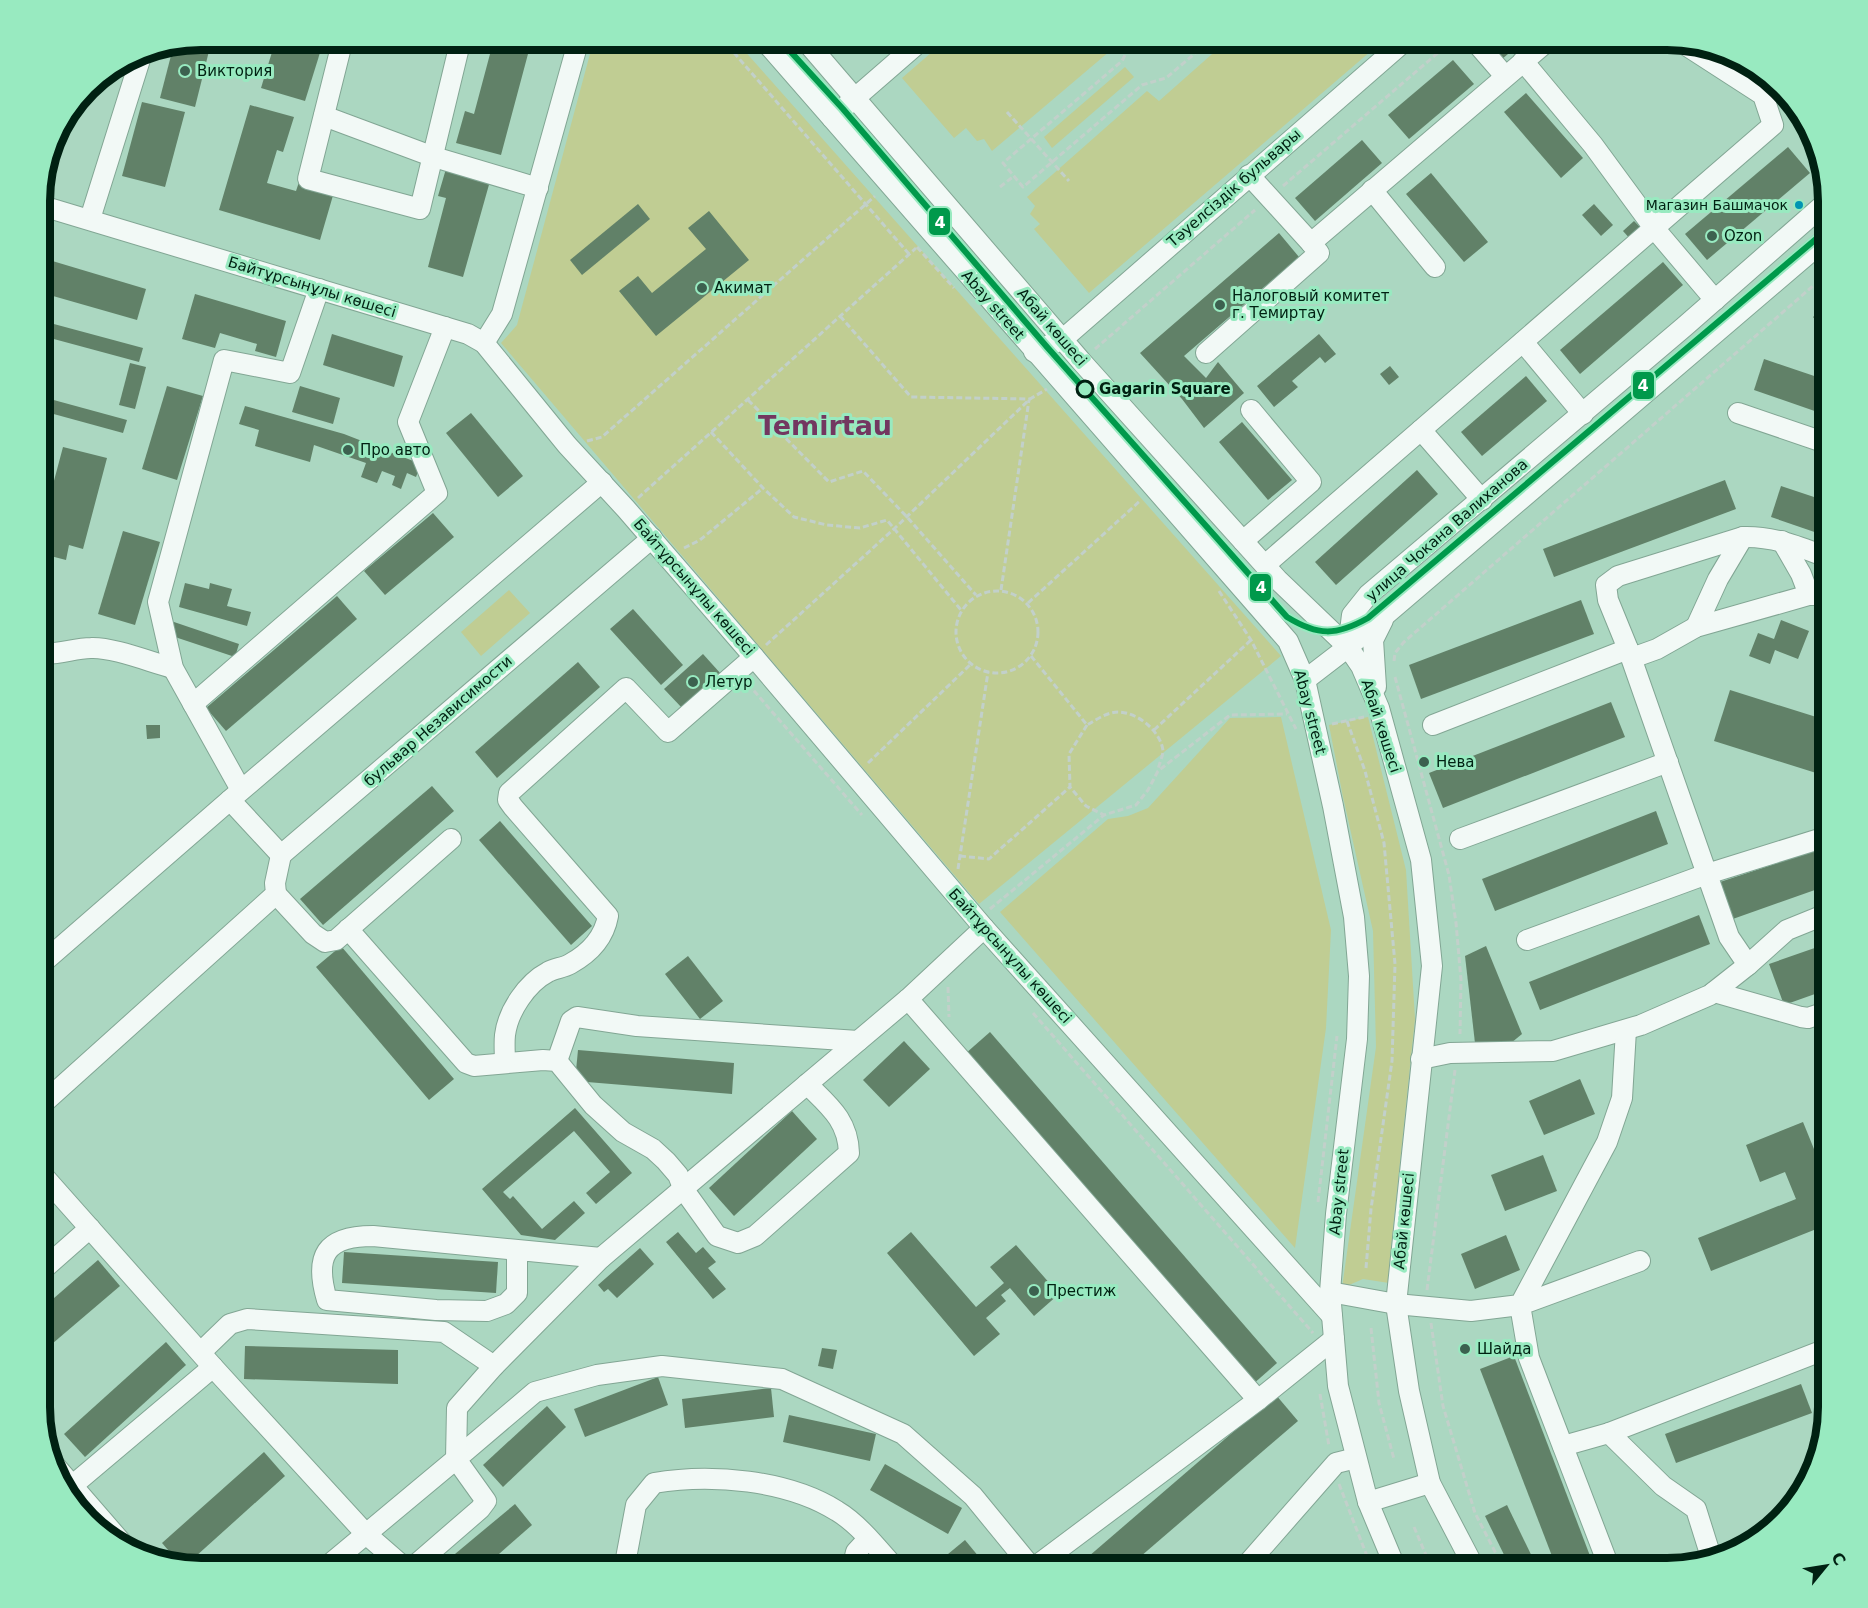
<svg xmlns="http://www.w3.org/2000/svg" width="1868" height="1608" viewBox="0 0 1868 1608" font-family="'DejaVu Sans',sans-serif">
<rect width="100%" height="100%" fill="#abd7c1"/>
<g fill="#c0cd93">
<polygon points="594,39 734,39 1281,656 979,904 501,343 517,325"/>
<polygon points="947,39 1099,39 1110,51 992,151 984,139 977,141 966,128 954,138 902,78"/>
<polygon points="1229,39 1385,39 1089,293 1034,229 1040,224 1030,214 1035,206 1027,197 1147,91 1159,101"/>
<polygon points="1125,67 1134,77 1052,148 1044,137"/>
<polygon points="509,590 530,613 481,656 461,632"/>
<polygon points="1281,717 1331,930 1326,1028 1295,1248 1000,912 1108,819 1128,816 1148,808 1230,718"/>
<polygon points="1368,717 1406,870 1415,1019 1389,1267 1389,1283 1363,1279 1342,1288 1376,1047 1373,931 1343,797 1329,725"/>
</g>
<g fill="#618168">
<polygon points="200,39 212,39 195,107 160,98 174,44"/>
<polygon points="276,39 311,39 323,43 305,101 261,88"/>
<polygon points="494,39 532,39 501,155 456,143 465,111 474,114"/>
<polygon points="1485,39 1526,39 1502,59"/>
<polygon points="1453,60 1474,84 1409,139 1388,115"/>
<polygon points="1526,93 1583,158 1561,178 1504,112"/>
<polygon points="142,102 185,112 165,187 122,176"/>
<polygon points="250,105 294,117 283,152 277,150 267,183 296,191 299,182 334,192 320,240 219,210"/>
<polygon points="60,123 48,167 46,166 55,129"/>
<polygon points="1362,140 1382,163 1315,221 1295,198"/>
<polygon points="1788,147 1810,173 1707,260 1685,234"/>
<polygon points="448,162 492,174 463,277 428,267 446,198 438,196"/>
<polygon points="1431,173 1488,242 1464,262 1406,194"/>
<polygon points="638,204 650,219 582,275 570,260"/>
<polygon points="1594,204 1613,225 1601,236 1582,215"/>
<polygon points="709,211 749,260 656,336 619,291 638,276 652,293 706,249 688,228"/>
<polygon points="1634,221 1642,229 1631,240 1623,231"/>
<polygon points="1279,233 1299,257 1184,356 1206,378 1218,362 1244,393 1204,428 1182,399 1140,353"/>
<polygon points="39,257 146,289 137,320 39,292"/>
<polygon points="1663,262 1683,285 1580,374 1560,350"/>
<polygon points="195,294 286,321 276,357 255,351 257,344 220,333 215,348 182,339"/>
<polygon points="1829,303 1829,337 1813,317"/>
<polygon points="39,320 143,348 139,362 39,335"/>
<polygon points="332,334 403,356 394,387 323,365"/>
<polygon points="1319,334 1336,354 1325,363 1320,357 1292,381 1298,387 1274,407 1257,386"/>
<polygon points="1764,359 1829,381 1829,416 1754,390"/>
<polygon points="130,363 146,367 135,409 119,405"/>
<polygon points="1390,366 1399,377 1389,385 1380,374"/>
<polygon points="1526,376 1547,401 1482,456 1461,432"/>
<polygon points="167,386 203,396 177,480 142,469"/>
<polygon points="300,386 340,398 333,424 292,412"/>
<polygon points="39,396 127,420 123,433 39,410"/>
<polygon points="245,406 344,434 421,464 416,477 407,473 401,489 392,485 395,476 382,471 377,483 361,477 366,463 314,445 310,462 255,446 259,430 239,424"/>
<polygon points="471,413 523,476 498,497 446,433"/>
<polygon points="1242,422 1292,480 1268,500 1219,442"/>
<polygon points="63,447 107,458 83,549 69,545 66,560 39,553 39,537"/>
<polygon points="1417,470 1438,494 1336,585 1315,562"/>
<polygon points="1725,480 1736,509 1554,577 1543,549"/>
<polygon points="1781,486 1829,502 1829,537 1771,517"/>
<polygon points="433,513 454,537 385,595 364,571"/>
<polygon points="123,531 160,542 135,625 98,614"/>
<polygon points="185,583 209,589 210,583 232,589 227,606 251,612 247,626 179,607"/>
<polygon points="337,596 357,619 226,731 206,708"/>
<polygon points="1581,600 1594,634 1421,699 1409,665"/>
<polygon points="633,609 683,665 661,685 610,629"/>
<polygon points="1781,620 1809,631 1798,659 1775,650 1770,664 1749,656 1758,633 1774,639"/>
<polygon points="174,622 239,644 235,657 169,635"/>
<polygon points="1829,649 1829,684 1818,681"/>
<polygon points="703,654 721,674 683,709 664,689"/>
<polygon points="578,662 600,687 497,778 475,752"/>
<polygon points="1730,690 1829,721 1829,777 1714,741"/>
<polygon points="1611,702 1625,737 1443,808 1429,773"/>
<polygon points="146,725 160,725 160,738 147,739"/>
<polygon points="432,786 454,811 323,925 300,899"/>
<polygon points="1656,811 1668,844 1495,911 1482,879"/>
<polygon points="500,821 592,926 571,945 479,840"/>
<polygon points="1829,846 1829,885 1730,920 1717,883"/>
<polygon points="1699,915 1710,944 1540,1010 1529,982"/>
<polygon points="1829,943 1829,989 1784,1005 1769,964"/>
<polygon points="341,946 454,1079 429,1100 316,967"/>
<polygon points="1486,946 1522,1034 1511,1043 1475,1043 1465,956"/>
<polygon points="688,956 723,1001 700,1019 665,974"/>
<polygon points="990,1032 1277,1363 1252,1385 965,1054"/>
<polygon points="904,1041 930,1069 889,1107 863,1080"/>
<polygon points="578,1050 734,1063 732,1094 575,1081"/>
<polygon points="1580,1079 1595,1114 1544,1135 1529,1101"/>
<polygon points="575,1108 632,1173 596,1204 586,1193 610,1172 574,1131 503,1192 510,1199 513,1196 542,1229 574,1201 585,1213 555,1240 521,1235 482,1189"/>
<polygon points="792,1111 817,1139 734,1216 709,1188"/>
<polygon points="1803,1122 1829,1186 1829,1224 1711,1271 1698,1238 1796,1199 1785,1172 1760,1182 1746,1145"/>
<polygon points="1543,1155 1557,1191 1505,1211 1491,1175"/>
<polygon points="678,1232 696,1253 703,1247 716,1262 708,1268 726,1289 713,1299 666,1242"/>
<polygon points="911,1232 976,1307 1004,1283 990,1267 1016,1245 1059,1294 1034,1316 1010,1288 1001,1295 1006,1301 986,1318 1000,1334 974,1356 887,1253"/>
<polygon points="1506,1235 1520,1270 1475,1289 1461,1254"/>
<polygon points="640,1248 654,1264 617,1298 608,1289 604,1292 598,1285"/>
<polygon points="344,1252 498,1262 496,1293 342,1283"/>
<polygon points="98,1260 120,1286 39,1355 39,1311"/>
<polygon points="166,1342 186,1365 85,1457 64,1434"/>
<polygon points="245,1346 398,1350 398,1384 244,1379"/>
<polygon points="822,1348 837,1350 833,1369 818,1366"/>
<polygon points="1514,1356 1595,1569 1557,1569 1480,1369"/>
<polygon points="658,1377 668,1405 585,1437 574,1409"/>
<polygon points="1801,1384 1812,1413 1676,1463 1665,1434"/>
<polygon points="771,1388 774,1417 685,1428 682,1399"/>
<polygon points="1276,1395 1298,1421 1126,1569 1074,1569"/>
<polygon points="547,1406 566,1427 503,1487 483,1465"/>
<polygon points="789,1415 876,1434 870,1461 783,1442"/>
<polygon points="264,1452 285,1476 185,1566 181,1565 162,1543"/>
<polygon points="885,1464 962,1508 948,1534 870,1490"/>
<polygon points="515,1504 532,1525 482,1569 437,1569"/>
<polygon points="1507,1505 1538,1569 1511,1569 1485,1516"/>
<polygon points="965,1540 989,1569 950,1569 942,1559"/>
</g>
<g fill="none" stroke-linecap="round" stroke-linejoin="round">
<g stroke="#82a694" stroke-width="22">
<g id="minor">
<polyline points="343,39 308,179 420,209 461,39"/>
<polyline points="763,39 1288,641 1305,680 1333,806 1354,917 1359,976 1357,1039 1336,1214 1330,1292 1338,1386 1368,1502 1396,1569"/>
<polyline points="804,39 1081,361 1278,580 1348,647 1361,666 1379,708 1421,860 1432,966 1396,1304 1409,1391 1430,1483 1475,1569"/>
<polyline points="1473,39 1505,76"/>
<polyline points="1523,61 1593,145 1654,228 1715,300"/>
<polyline points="1763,95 1774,79"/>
<polyline points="324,116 434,157 538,188"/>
<polyline points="832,118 923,39"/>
<polyline points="1249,175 1311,243 1550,39"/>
<polyline points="1372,190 1435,267"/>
<polyline points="39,205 468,334 484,343 567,445 626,509 754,657 984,928 1332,1316"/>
<polyline points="90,219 143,50"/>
<polyline points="1523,342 1583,414"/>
<polyline points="484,343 502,314 579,39"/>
<polyline points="1034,352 1063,339 1407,39"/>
<polyline points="1206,353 1319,253 1311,243"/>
<polyline points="1738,413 1829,444"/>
<polyline points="1421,430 1482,500"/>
<polyline points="1243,541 1311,482 1251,410"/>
<polyline points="1782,541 1801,574 1809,595"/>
<polyline points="1265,565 1773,125 1763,95 1681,42"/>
<polyline points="1696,627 1718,579 1743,537"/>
<polyline points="1348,647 1352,615 1368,595 1684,327 1829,200"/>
<path d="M39 653C57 656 73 648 91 648 113 647 150 662 173 668"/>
<polyline points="1632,658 1657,649 1696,627 1809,595 1829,595"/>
<polyline points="1305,680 1348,647 1829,236"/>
<polyline points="1376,687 1373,640 1383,620"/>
<polyline points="193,704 437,493 408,422 445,327"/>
<polyline points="1433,725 1628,649"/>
<polyline points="241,790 173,668 158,602 224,360 290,373 319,289"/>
<polyline points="230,800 281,855 652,538"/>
<polyline points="1460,839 1668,762"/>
<polyline points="276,894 313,934 325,942 336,940 451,839"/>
<path d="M348 929 466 1063 474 1066 543 1060 557 1061 593 1105 623 1132 653 1149 666 1161 678 1175 684 1190 717 1236 738 1243 755 1236 849 1153C848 1120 829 1106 807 1084"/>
<polyline points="1527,940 1707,874 1829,836"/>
<polyline points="1748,965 1787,930 1829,913"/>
<polyline points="39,966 230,800 602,482"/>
<polyline points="1714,992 1801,1017 1808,1018 1829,1011"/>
<polyline points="908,999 1258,1400"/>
<path d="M1421 1059 1450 1053 1553 1051 1641 1025 1710 995 1748 965 1729 937 1628 649 1608 600 1606 585 1618 576 1743 537C1774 536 1800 547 1829 558"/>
<polyline points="557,1061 571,1021 577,1017 637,1026 858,1041"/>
<path d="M505 1063C505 1054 504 1044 505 1035 508 1011 527 983 548 972 555 968 563 968 570 964 590 953 604 938 608 916L513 807 508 800 509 793 626 688 668 732 754 657"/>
<polyline points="39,1107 276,894 275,883 281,855"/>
<polyline points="39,1171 213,1367 366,1534 405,1568 413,1567 480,1509 486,1501 456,1459 535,1392 597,1375 662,1366 782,1379 903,1434 973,1496 1032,1568"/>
<path d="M517 1250V1293L506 1304 487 1311 436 1310 327 1300C314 1256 325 1236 373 1236L601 1258"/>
<polyline points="39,1273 90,1228"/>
<polyline points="1330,1292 1396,1304 1471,1311 1520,1305 1607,1142 1622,1098 1626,1030"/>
<polyline points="201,1352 230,1324 247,1319 444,1332 494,1366"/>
<polyline points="1609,1433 1829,1348"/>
<polyline points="1563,1446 1609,1433 1663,1486 1696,1509 1712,1560"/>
<polyline points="51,1461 129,1551"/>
<polyline points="73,1485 213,1367"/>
<polyline points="1368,1502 1430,1483"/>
<polyline points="1608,1564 1529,1358 1520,1305 1640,1261"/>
<polyline points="324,1569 456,1459 457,1408 494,1366 601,1258 908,999 984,928"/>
<polyline points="576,1569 597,1569"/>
<path d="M624 1569 636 1505 654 1483C711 1473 788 1480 837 1511 859 1524 879 1550 896 1569"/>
<polyline points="852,1569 856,1552 868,1539"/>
<polyline points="1032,1569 1258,1400 1334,1339"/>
<polyline points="1243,1569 1336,1463 1356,1458"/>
</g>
</g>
<g stroke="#c2d0ca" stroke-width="3" stroke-dasharray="6 3" stroke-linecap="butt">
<polyline points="722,39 909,254"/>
<polyline points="1133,39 1122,61 1003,163 1023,187 1142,85 1166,78 1212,39"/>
<polyline points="1007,112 1069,181"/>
<polyline points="1283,186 1454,39"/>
<polyline points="1000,187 1014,176"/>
<polyline points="917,247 954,288"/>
<polyline points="840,316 911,397 1030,399"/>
<polyline points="1095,349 1255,210"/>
<polyline points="748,400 829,482 863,471 907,517 976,595"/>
<polyline points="711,432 763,488 794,517 827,525 860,528 887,520 961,610"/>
<polyline points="587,441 602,437 875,196"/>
<polyline points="638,498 916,248"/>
<polyline points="684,548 700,540 763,488"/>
<polyline points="1001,590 1029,400"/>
<circle cx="997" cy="632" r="41"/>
<polyline points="1219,591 1251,640 1296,729"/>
<polyline points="1028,603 1141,500"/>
<polyline points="766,645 895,528 1030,399 1047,389"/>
<path d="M1031 656 1087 725C1096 720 1107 712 1118 712 1137 712 1161 731 1163 751 1163 756 1159 764 1158 770"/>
<polyline points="1394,661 1395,653 1404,642 1829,272"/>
<polyline points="1395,677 1449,875 1456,923 1461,980 1460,1034"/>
<polyline points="748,684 862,815"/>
<polyline points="1347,721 1365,771 1384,843 1395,964 1392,1061 1371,1209 1366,1268"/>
<polyline points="1332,724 1364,717"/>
<polyline points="1087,725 1069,754 1070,787 1086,806 1104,815"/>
<polyline points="1154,730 1251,640"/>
<polyline points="868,763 971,664"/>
<polyline points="960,856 989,859 1070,787"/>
<polyline points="958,869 988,672"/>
<polyline points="990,909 1104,815 1136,805 1148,790 1158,771 1230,715 1287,714"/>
<polyline points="948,987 949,1017"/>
<polyline points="1033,1013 1313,1333"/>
<polyline points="1318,1202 1337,1036"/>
<polyline points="1427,1290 1455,1070"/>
<polyline points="1431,1323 1443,1406 1475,1513 1504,1569"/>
<polyline points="1371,1328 1379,1403 1394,1459"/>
<polyline points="1320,1394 1329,1446"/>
<polyline points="1339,1484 1372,1569"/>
<polyline points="1414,1527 1432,1569"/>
</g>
<use href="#minor" stroke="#f2f9f6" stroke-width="20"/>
<g stroke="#98eac0" stroke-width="10">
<path id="tram-1" d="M779 39 843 109 1047 347 1287 617C1318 636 1336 636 1368 618L1829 228"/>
</g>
<use href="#tram-1" stroke="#00994b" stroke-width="6"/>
</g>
<g fill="#3c614f" stroke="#98eac0" stroke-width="2">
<circle cx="185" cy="71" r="6"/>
<circle cx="1712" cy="236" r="6"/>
<circle cx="702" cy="288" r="6"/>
<circle cx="1220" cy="305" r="6"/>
<circle cx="348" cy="450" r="6"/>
<circle cx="693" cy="682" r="6"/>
<circle cx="1424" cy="762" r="6"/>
<circle cx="1034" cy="1291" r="6"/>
<circle cx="1465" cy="1349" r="6"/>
</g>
<circle fill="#0095b2" stroke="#98eac0" stroke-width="2" cx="1799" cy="205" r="5"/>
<circle fill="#98eac0" stroke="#002112" stroke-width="3" cx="1085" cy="389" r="8"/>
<g text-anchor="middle" stroke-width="6" stroke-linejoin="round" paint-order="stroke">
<g font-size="14" fill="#002112" stroke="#98eac0" text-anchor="end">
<text x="1788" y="210">Магазин Башмачок</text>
</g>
<g font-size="15" fill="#002112" stroke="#98eac0" text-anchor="start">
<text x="197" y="76">Виктория</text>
<text x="1724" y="241">Ozon</text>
<text x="714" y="293">Акимат</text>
<text x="1232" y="301">Налоговый комитет<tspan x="1232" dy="17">г. Темиртау</tspan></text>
<text x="360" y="455">Про авто</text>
<text x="705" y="687">Летур</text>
<text x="1436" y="767">Нева</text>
<text x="1046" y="1296">Престиж</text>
<text x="1477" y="1354">Шайда</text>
</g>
<g font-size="15" fill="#002112" stroke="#98eac0">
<text transform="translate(1234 188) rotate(-41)" y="5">Тәуелсіздік бульвары</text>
<text transform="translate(312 287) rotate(17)" y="5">Байтұрсынұлы көшесі</text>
<text transform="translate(993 305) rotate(49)" y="5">Abay street</text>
<text transform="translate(1052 327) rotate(49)" y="5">Абай көшесі</text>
<text transform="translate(1447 530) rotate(-41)" y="5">улица Чокана Валиханова</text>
<text transform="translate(694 587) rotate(49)" y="5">Байтұрсынұлы көшесі</text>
<text transform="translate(1310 712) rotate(75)" y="5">Abay street</text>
<text transform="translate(438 721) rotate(-41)" y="5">бульвар Независимости</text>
<text transform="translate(1381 726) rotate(72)" y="5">Абай көшесі</text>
<text transform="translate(1010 956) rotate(48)" y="5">Байтұрсынұлы көшесі</text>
<text transform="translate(1339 1192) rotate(-84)" y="5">Abay street</text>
<text transform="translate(1404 1221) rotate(-84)" y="5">Абай көшесі</text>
</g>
<g font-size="15" font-weight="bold" fill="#002112" stroke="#98eac0" text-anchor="start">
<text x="1099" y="394">Gagarin Square</text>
</g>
<g font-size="27" font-weight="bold" fill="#733760" stroke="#98eac0">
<text x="825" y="435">Temirtau</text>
</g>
</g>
<path d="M0 0H1868V1608H0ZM201 50H1667A151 151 0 0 1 1818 201V1407A151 151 0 0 1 1667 1558H201A151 151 0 0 1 50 1407V201A151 151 0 0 1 201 50Z" fill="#98eac0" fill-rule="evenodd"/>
<path fill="none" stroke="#002112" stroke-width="8" d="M201 50H1667A151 151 0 0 1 1818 201V1407A151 151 0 0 1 1667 1558H201A151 151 0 0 1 50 1407V201A151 151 0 0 1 201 50Z"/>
<g stroke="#98eac0" stroke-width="2">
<rect x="928" y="207" width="23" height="29" rx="6" fill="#00994b"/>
<rect x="1632" y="371" width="23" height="29" rx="6" fill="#00994b"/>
<rect x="1249" y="573" width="23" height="29" rx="6" fill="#00994b"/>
</g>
<g font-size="16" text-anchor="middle" font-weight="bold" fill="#fff">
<text x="940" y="228">4</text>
<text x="1643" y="391">4</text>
<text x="1261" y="593">4</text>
</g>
<g transform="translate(1826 1566) rotate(60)" stroke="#98eac0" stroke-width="4.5" paint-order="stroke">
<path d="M0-4.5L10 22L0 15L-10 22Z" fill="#002112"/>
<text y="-9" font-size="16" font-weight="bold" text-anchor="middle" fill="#002112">С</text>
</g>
</svg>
